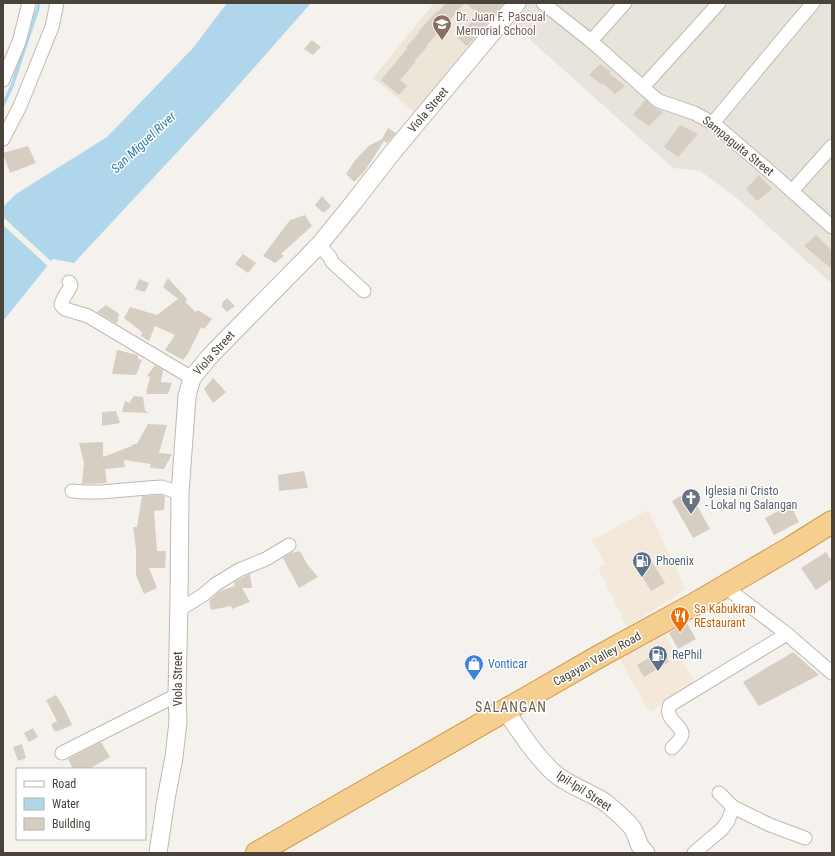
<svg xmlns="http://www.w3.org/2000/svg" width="835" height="856" viewBox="0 0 835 856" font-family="'Roboto Condensed',sans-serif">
<rect width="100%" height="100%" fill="#f5f2ed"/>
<polygon fill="#e8e3db" points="522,3 832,3 832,284 738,199 700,171 673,168 507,19"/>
<g fill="#f4e8da">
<polygon points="648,510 686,589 627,627 598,568 605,564 592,540"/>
<polygon points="665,635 697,684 650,712 619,659"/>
</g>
<polygon fill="#ede6d8" points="434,3 514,3 416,113 373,78"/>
<polygon fill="#afd6eb" points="227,3 311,3 222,104 74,263 53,259 3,321 3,207 16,194 107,137 193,48"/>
<polygon fill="#f5f2ed" points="3,217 53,263 49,267 3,225"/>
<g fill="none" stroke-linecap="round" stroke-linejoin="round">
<polyline stroke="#afd6eb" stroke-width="3.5" points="3,105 12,86 38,8 39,3"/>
</g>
<g fill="#d6cdc3">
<polygon points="446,3 504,3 467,46 457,38 479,14 465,3 426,46 427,47 415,60 416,61 400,80 407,86 399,95 381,80 407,49 406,47 419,33 418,32 437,11 438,12"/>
<polygon points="312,40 321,47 313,55 304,49"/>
<polygon points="600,64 611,72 609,73 625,86 615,94 603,83 602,85 589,75"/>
<polygon points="645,100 654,107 663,112 649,126 633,115"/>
<polygon points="680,125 698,134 678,157 664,147"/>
<polygon points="388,128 396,133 387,143 384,141 364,172 354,182 346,174 356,159 370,145 382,139"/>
<polygon points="28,146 36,163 10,173 3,153"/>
<polygon points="759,175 772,189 757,201 746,189"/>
<polygon points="322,196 331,206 325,212 322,212 315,205"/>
<polygon points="305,215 312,226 281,254 284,256 275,263 263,256 290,220"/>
<polygon points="816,235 832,251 832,269 804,246"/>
<polygon points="243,254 256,263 248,273 235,264"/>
<polygon points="168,278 187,299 185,302 196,312 198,310 212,319 204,329 201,327 189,352 183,360 165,350 175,335 155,326 149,341 141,336 142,332 124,318 130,307 157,315 178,299 163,287"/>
<polygon points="139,279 149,283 145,292 135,289"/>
<polygon points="227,298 235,306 227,312 222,307 222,303"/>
<polygon points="106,305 119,314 117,324 97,312"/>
<polygon points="117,350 138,355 138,359 142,360 136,375 112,374"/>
<polygon points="155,365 163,370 161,382 172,383 168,394 146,394 150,377 147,376"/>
<polygon points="213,378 226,392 213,403 204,389"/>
<polygon points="134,396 143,397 145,411 150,413 122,412 125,401 129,403"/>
<polygon points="116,411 120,423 102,426 102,412"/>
<polygon points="148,424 167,425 159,453 172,454 164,469 150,468 151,464 124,460 125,467 105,469 107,483 82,484 84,463 79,443 103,442 103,457 132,446 133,444 137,444"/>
<polygon points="304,471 308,488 279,491 278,475"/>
<polygon points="689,491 710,529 693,538 672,501"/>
<polygon points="161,495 165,496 164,510 154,511 157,551 166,551 165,568 149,568 157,588 144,594 136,575 136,549 133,527 137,527 142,496"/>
<polygon points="790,505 799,522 774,535 765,518"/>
<polygon points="300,551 307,564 318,577 299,588 283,558 291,553"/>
<polygon points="826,552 832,561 832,579 816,590 801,568"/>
<polygon points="649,557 665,583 651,591 635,565"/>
<polygon points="250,574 252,588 242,588 250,602 232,609 231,606 211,610 209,601 220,591 235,586 234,582"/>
<polygon points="687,623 696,639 678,649 669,633"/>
<polygon points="662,650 669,662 644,677 637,665"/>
<polygon points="793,652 819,675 759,706 743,682"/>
<polygon points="56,695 64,708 72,725 58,731 54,731 52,727 52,724 57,721 46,700"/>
<polygon points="33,728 38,737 29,742 24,733"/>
<polygon points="101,742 110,757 89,769 73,769 68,759"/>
<polygon points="22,744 26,758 18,761 13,747"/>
</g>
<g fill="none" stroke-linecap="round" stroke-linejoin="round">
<g stroke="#c0b9b0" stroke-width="15">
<g id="minor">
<polyline points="543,3 591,41 655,98 659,101 694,113 713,123 775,176 832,227"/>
<polyline points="591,41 625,3"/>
<polyline points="3,80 19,42 29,3"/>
<polyline points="643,87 719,3"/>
<polyline points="713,123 786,35 813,3"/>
<polyline points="3,139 20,106 52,27 57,3"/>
<polyline points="792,191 832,146"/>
<polyline points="319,245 330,257 332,262 364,291"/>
<path d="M69 282 71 285C68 293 62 298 61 305L65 309 88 316 192 378"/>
<polyline points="72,491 83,492 101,492 147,488 162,487 180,493"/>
<polyline points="724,586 787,634 832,673"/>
<polyline points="179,610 203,595 216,584 239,570 266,559 289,545"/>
<path d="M672 748C675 745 681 739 682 735 683 725 663 719 670 705L787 634"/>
<polyline points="62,753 177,695"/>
<polyline points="719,793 733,807"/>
<polyline points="694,853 722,829 728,821 733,807 770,825 805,838"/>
</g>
</g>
<g stroke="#c0b9b0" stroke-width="19">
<g id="tertiary">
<path d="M506 711C520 732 534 754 553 772 568 786 589 791 606 803 613 809 628 821 633 829 636 834 637 840 640 846 642 848 644 851 646 853"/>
<polyline points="158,853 166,799 174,757 178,722 177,695 179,602 180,493 187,396 192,378 210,356 319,245 354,202 392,153 517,3"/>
</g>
</g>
<g stroke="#d1984a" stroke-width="24">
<polyline id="trunk" points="257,853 598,657 693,605 792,547 832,522"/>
</g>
<use href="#minor" stroke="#fff" stroke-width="13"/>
<use href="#tertiary" stroke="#fff" stroke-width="17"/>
<use href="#trunk" stroke="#f4cf8f" stroke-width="22"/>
</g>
<defs>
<g id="school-pin" transform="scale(1)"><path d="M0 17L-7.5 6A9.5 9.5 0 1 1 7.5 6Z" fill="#8d6e63" stroke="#fff"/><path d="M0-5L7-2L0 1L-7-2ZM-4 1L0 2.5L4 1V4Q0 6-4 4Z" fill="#fff"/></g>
<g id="church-pin" transform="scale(1)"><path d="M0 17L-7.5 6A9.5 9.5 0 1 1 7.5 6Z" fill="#6b7280" stroke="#fff"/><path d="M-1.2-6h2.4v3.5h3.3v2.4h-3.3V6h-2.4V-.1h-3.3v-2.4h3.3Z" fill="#fff"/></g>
<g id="fuel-pin" transform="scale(1)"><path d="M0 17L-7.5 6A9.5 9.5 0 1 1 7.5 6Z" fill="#5c6f8a" stroke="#fff"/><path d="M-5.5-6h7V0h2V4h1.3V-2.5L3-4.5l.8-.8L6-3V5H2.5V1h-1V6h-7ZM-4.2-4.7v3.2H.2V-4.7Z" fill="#fff"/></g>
<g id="restaurant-pin" transform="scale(1)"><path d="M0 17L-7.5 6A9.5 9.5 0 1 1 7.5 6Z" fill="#e8710a" stroke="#fff"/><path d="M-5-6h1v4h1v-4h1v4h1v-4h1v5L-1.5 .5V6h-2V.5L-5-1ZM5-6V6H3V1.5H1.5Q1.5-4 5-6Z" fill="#fff"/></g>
<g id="shop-pin" transform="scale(1)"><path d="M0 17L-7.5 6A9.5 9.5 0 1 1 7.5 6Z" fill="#3f7fe0" stroke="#fff"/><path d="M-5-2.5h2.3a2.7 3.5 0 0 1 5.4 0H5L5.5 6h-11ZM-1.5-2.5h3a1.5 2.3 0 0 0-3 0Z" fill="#fff"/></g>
</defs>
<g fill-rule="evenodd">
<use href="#school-pin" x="442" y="24"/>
<use href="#church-pin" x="691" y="498"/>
<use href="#fuel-pin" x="642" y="561"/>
<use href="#restaurant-pin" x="680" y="616"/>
<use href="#fuel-pin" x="658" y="655"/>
<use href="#shop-pin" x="474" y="664"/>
</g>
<g text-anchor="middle" stroke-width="3" stroke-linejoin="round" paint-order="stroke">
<g font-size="12" fill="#785e54" stroke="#fff" text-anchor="start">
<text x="456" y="21">Dr. Juan F. Pascual<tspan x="456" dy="14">Memorial School</tspan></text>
</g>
<g font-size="12" fill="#49433a" stroke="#fff">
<text transform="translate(428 110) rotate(-50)" y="4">Viola Street</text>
<text transform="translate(738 146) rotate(39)" y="4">Sampaguita Street</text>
<text transform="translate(214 353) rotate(-48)" y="4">Viola Street</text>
<text transform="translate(597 659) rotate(-29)" y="4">Cagayan Valley Road</text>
<text transform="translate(178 679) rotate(-90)" y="4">Viola Street</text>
<text transform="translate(584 791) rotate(33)" y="4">Ipil-Ipil Street</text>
</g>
<g font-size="12" fill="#5b616d" stroke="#fff" text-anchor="start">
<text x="705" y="495">Iglesia ni Cristo<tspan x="705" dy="14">- Lokal ng Salangan</tspan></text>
</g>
<g font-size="12" fill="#4e5e75" stroke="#fff" text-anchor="start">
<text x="656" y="565">Phoenix</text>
<text x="672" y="659">RePhil</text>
</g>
<g font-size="12" fill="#c56008" stroke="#fff" text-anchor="start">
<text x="694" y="613">Sa Kabukiran<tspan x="694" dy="14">REstaurant</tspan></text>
</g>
<g font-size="12" fill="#366cbe" stroke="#fff" text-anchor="start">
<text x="488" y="668">Vonticar</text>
</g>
<g font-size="13" font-style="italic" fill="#397da5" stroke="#fff">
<text transform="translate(143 142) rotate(-43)" y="5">San Miguel River</text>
</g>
<g font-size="14" letter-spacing="1" fill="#6b6052" stroke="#fff">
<text x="511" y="712">SALANGAN</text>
</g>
</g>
<rect width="835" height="856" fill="none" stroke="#49433a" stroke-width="8"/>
<rect x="16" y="768" width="130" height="72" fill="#ffffff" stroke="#b6b4b0"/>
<rect x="24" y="781" width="20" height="6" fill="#ffffff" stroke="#b6b4b0"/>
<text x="52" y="788" font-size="12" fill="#49433a">Road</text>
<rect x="24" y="798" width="20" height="12" fill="#afd6eb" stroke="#b6b4b0"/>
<text x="52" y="808" font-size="12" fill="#49433a">Water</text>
<rect x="24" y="818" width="20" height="12" fill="#d6cdc3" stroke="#b6b4b0"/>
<text x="52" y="828" font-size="12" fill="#49433a">Building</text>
</svg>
